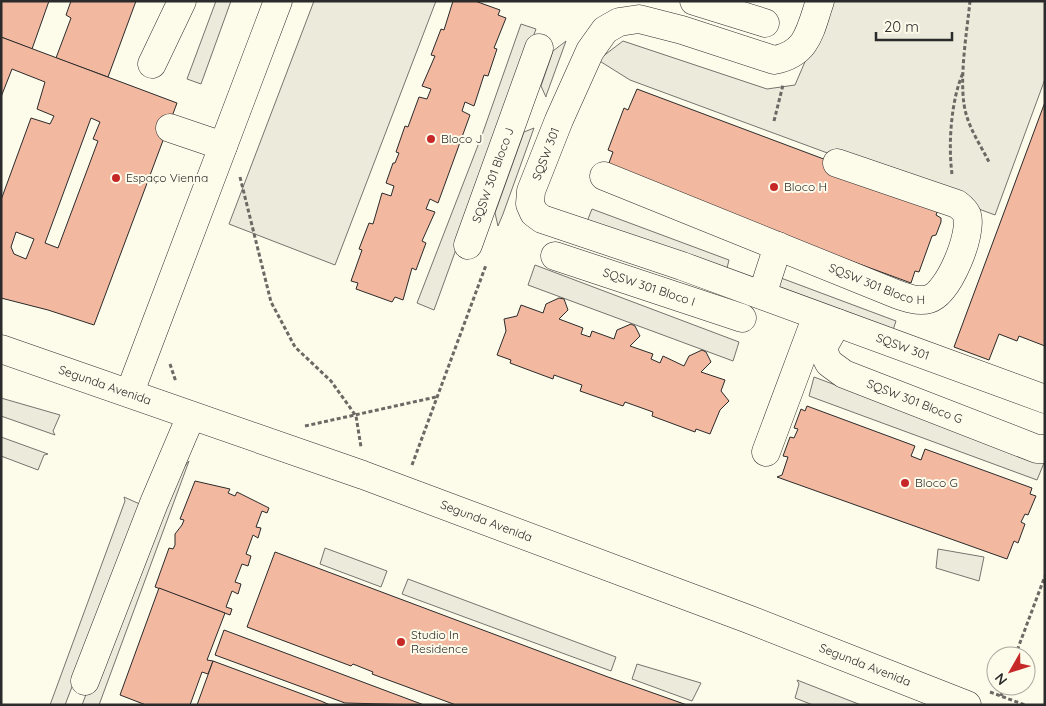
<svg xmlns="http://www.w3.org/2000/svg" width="1046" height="706" viewBox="0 0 1046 706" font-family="Quicksand,sans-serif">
<rect width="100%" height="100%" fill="#fdfbea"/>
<g fill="#ecebdb" stroke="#74746e">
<polygon points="314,1 436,1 335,265 229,224"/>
<polygon points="831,1 1045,1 1045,79 995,215 630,80 598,60 623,41 767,89 795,85"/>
<polygon points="938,549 984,557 979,581 936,568"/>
</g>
<g fill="#eceadb" stroke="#74746e">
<polygon points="216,1 231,1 201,84 187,79"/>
<polygon points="521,24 536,29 434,310 417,303 482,135"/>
<polygon points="566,41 546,96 546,97 541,86 553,51"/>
<polygon points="534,128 503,214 498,226 495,213 524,132"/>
<polygon points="592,209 729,260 726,272 586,224"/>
<polygon points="535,265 739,342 733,361 528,285"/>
<polygon points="781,278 896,321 891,336 775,294"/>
<polygon points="814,377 1044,463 1037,480 809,396"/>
<polygon points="1,398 60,415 53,431 55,435 1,416"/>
<polygon points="1,437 48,454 44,455 38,470 1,456"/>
<polygon points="189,461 99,705 82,705 160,497"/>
<polygon points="124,497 142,505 65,705 50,705 125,501"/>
<polygon points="325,548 387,571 381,587 320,564"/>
<polygon points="408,579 616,657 611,671 402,594"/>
<polygon points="637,664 701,683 692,701 632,679"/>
<polygon points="797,680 861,705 813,705 795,698 799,684"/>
</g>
<g fill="#f2b8a0" stroke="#2b2b2b" fill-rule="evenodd">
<polygon points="1,1 49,1 32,49 1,37"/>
<polygon points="71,1 136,1 108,77 56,58 71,18 66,15"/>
<polygon points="453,1 475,1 500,10 498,15 506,18 494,48 497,49 488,76 484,75 474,106 465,102 462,111 470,115 438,203 430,199 426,209 435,212 422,241 426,243 416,270 412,268 403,300 395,297 392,302 356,289 358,283 351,281 362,250 359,249 369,223 373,224 382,193 391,196 394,186 386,183 393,163 395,163 399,153 396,152 405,126 408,127 419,97 427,99 431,89 422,86 435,56 431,55 441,29 444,30"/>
<path d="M1 37 177 103 94 325 48 310 1 298V200L31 118 50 124 54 116 37 109 45 82 12 69 1 97ZM91 118 100 122 93 139 98 141 58 248 45 243ZM16 232 34 239 26 259 14 254 11 247Z"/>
<polygon points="637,89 941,203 936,215 941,218 941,222 936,235 932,236 919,272 915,271 911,283 606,171 613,152 608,150 624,108 628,110"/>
<polygon points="1045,102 1045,346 1019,336 1017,341 999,334 989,360 954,347"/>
<polygon points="559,298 564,299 568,310 559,319 583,328 581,334 590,337 592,331 614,339 617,330 631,324 635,326 640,336 630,346 653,354 651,359 660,363 663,356 684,366 689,356 702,350 706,352 711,362 701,372 725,380 721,391 729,401 720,410 710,434 696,429 695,432 652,416 653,412 625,402 623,406 580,391 582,385 554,375 553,379 510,363 511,360 497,355 506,331 504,319 517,316 521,305 543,313 546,304"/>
<polygon points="807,406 915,446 911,456 921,460 925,449 1032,488 1030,494 1036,496 1028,515 1025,514 1021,522 1025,524 1018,543 1014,541 1007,559 777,477 782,475 788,457 783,456 790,437 794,438 798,429 794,428 801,409 805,411"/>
<polygon points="195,481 230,489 228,493 235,496 237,492 269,508 267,513 262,511 256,527 261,528 258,538 253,535 246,554 251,556 248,566 242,564 235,582 241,584 238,594 232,591 226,607 232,609 230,615 155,587 169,548 173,549 175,545 175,534 182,525 184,520 180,519"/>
<polygon points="275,552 608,677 687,705 456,705 372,674 373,672 353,664 351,666 247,627"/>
<polygon points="159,588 225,613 207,660 213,661 208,674 202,672 190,705 146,705 120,695"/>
<polygon points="224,630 424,705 345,703 215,655"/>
<polygon points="213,661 321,701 330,705 197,705"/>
</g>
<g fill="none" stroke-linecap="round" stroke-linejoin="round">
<g stroke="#2b2b2b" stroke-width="29">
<g id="minor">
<polyline points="694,1 765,23"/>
<path id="s1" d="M820 1C810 30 808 54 774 60L682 30 639 19 619 22 605 30 590 51 559 120 531 191 530 204 534 213 542 219 682 266 1045 399"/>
<polyline points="152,64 182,1"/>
<polyline points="170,128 223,146"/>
<path id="s2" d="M604 176 896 294C907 298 918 302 929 299 949 293 973 233 967 215 965 210 961 207 957 204L837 163"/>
<path id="s3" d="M468 245 539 48"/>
<path id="s4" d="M555 256 742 318"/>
<polyline points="762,295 778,246"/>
<path id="s5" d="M837 323 822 349 829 363 844 374 1037 449H1045"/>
<path id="s6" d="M1 349 363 475 748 619 967 705"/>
<polyline points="130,392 278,1"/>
<polyline points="766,452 816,318"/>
<polyline points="85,681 154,503 191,416"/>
</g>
</g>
<g stroke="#6a6964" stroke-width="3" stroke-dasharray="4 2.5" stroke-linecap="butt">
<path d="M970 1C967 32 957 88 967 117 972 133 982 148 989 162"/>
<polyline points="774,121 783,85"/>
<path d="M952 174C948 145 951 100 963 73"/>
<polyline points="240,177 271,302 295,347 331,381 356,416 361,447"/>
<polyline points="170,364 176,382"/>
<polyline points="305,426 436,397"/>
<polyline points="412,465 486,265"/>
<polyline points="1015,656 1045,576"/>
<polyline points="990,692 1025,705"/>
<polyline points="1001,696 1004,686"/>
</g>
<use href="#minor" stroke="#fdfbea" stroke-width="28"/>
</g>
<g fill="#c62828" stroke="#fdfbea" stroke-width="2">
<circle cx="431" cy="139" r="5"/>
<circle cx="116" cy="178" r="5"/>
<circle cx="774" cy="187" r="5"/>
<circle cx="905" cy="483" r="5"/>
<circle cx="401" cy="642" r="5"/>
</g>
<g text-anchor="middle" stroke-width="4" stroke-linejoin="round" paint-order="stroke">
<g font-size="12" fill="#2b2b2b" stroke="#fdfbea" text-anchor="start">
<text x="441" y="143">Bloco J</text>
<text x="126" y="182">Espaço Vienna</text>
<text x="784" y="191">Bloco H</text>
<text x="915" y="487">Bloco G</text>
<text x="411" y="639">Studio In<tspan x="411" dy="14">Residence</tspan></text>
</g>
<g font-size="12" fill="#2b2b2b" stroke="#fdfbea">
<text transform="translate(546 154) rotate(-69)" y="4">SQSW 301</text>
<text dy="4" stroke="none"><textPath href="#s3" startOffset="74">SQSW 301 Bloco J</textPath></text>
<text dy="4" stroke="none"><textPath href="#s2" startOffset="294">SQSW 301 Bloco H</textPath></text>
<text dy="4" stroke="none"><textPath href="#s4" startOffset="99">SQSW 301 Bloco I</textPath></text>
<text dy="4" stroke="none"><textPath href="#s1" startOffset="851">SQSW 301</textPath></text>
<text dy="4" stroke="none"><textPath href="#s6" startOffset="110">Segunda Avenida</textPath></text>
<text dy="4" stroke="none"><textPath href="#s5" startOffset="140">SQSW 301 Bloco G</textPath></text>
<text dy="4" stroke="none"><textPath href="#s6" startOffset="515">Segunda Avenida</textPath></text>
<text dy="4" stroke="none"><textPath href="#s6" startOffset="920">Segunda Avenida</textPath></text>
</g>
</g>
<rect width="1046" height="706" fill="none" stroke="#2b2b2b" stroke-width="5"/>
<g transform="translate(1011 671) rotate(231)"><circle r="24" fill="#fdfbea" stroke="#a9a89e"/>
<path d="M0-4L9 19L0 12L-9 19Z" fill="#c62828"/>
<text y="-8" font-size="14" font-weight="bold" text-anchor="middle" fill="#2b2b2b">N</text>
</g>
<path d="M876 32v8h76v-8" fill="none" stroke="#2b2b2b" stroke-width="2.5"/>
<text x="884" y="32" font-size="15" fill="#2b2b2b" stroke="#fdfbea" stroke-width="4" paint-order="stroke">20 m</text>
</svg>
